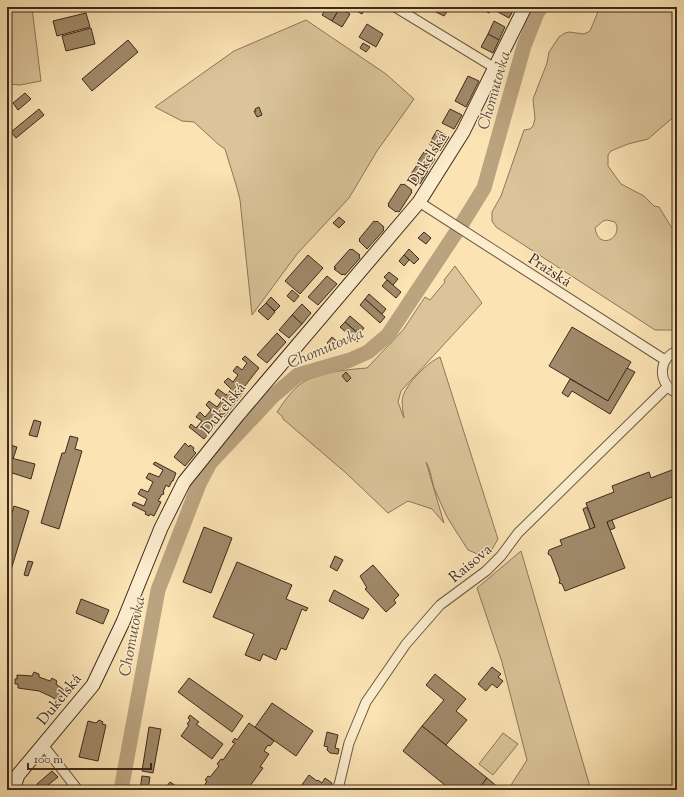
<svg xmlns="http://www.w3.org/2000/svg" width="684" height="797" viewBox="0 0 684 797" font-family="'Sorts Mill Goudy',serif">
<rect width="100%" height="100%" fill="#fbe3b4"/>
<filter id="stains"><feTurbulence type="fractalNoise" baseFrequency=".005" numOctaves="4"/><feColorMatrix values="0 0 0 0 .2 0 0 0 0 .09 0 0 0 0 .02 0 0 0 .5 -.17"/></filter>
<radialGradient id="worn" r=".72"><stop offset=".6" stop-color="#630" stop-opacity="0"/><stop offset="1" stop-color="#630" stop-opacity=".3"/></radialGradient>
<g fill="#dbc49a" stroke="#8c775a" fill-rule="evenodd">
<polygon points="7,7 33,7 32,8 41,81 20,85 7,84"/>
<path d="M600 7H677V114L648 139 628 144 611 151 608 155V166L621 184 644 196 654 206 659 207 670 225 677 233V330H655L496 227 492 221V212L501 196 524 130 530 129 533 126 535 119 533 99 547 63 549 52 559 37 565 33 569 32 584 34 590 31ZM607 220 615 222C624 237 599 252 595 228L603 221Z"/>
<polygon points="306,20 386,74 414,99 377,151 349,198 297,254 252,315 240,200 237,188 225,149 218,144 194,122 182,121 155,107 234,51"/>
<path d="M455 266 482 303 401 391 398 402 404 418C403 411 401 402 403 396 407 383 428 362 440 357L498 539 491 551 480 555 468 550 447 517 434 488 429 468 426 462 444 523 432 509 408 501 388 513 346 473 283 419 282 416 277 412C286 399 295 385 309 379 323 372 352 369 367 368L403 330 425 297 430 300 445 282 444 280Z"/>
<polygon points="521,551 591,790 517,790 511,785 527,760 502,662 477,588"/>
<polygon points="503,733 518,744 493,775 479,764"/>
</g>
<g fill="none" stroke-linecap="round" stroke-linejoin="round">
<polyline stroke="#baa480" stroke-width="15" points="121,790 158,590 199,484 210,463 273,396 298,375 350,360 368,352 388,335 463,222 484,188 524,46 537,13 541,7"/>
</g>
<g fill="#a08a6a" stroke="#3d2a1a">
<polygon points="327,7 337,7 340,8 332,21 322,15"/>
<polygon points="357,7 366,7 362,14 355,10"/>
<polygon points="433,7 446,7 449,9 444,16 434,11 432,9"/>
<polygon points="477,7 492,7 489,13"/>
<polygon points="500,7 515,7 509,18 498,12"/>
<polygon points="340,8 350,14 342,27 332,21"/>
<polygon points="86,13 90,27 57,36 53,21"/>
<polygon points="494,21 505,27 499,40 488,34"/>
<polygon points="367,24 383,34 376,47 359,37"/>
<polygon points="91,28 95,44 66,51 62,36"/>
<polygon points="488,34 499,40 493,53 481,47"/>
<polygon points="128,40 138,52 92,91 82,79"/>
<polygon points="363,43 370,47 366,52 360,48"/>
<polygon points="468,76 479,81 466,107 455,101"/>
<polygon points="25,93 31,99 18,110 13,103"/>
<polygon points="259,107 262,115 257,117 254,111 256,111 255,109"/>
<polygon points="39,109 44,115 16,138 11,132"/>
<polygon points="450,109 462,115 454,129 442,123"/>
<polygon points="437,130 449,137 440,151 429,144"/>
<polygon points="424,152 435,159 427,171 416,164"/>
<polygon points="417,165 428,171 420,184 409,177"/>
<polygon points="401,184 403,185 404,184 412,190 411,192 412,192 399,212 397,211 396,212 388,206 389,205 388,204"/>
<polygon points="339,217 345,222 339,228 333,223"/>
<polygon points="374,221 376,222 377,221 384,227 383,229 384,230 367,249 359,241 360,240 359,239"/>
<polygon points="424,232 431,238 426,244 418,238"/>
<polygon points="350,249 351,250 352,249 360,255 359,256 360,258 345,275 343,274 342,275 334,269 336,268 334,267"/>
<polygon points="409,249 419,259 414,264 404,255"/>
<polygon points="308,255 323,268 300,294 285,281"/>
<polygon points="404,255 409,260 404,266 399,261"/>
<polygon points="389,272 398,279 393,285 384,277"/>
<polygon points="327,276 337,284 318,305 308,297"/>
<polygon points="387,280 401,292 396,298 382,286"/>
<polygon points="292,290 299,296 294,302 287,296"/>
<polygon points="369,294 386,309 382,314 365,299"/>
<polygon points="271,297 280,306 275,311 266,303"/>
<polygon points="365,299 385,317 380,323 360,305"/>
<polygon points="266,303 275,312 268,320 258,311"/>
<polygon points="302,304 311,313 302,324 292,315"/>
<polygon points="292,315 302,324 289,338 279,330"/>
<polygon points="350,316 364,328 359,334 345,322"/>
<polygon points="345,322 362,337 357,342 340,327"/>
<polygon points="572,327 631,362 608,401 549,366"/>
<polygon points="277,333 286,342 267,363 257,355"/>
<polygon points="332,337 340,344 335,350 327,343"/>
<polygon points="245,356 259,368 241,391 243,393 224,417 222,415 204,439 189,427 191,424 196,428 202,421 196,417 200,412 205,417 211,410 206,405 209,401 217,407 222,400 215,394 218,389 226,395 231,389 224,382 228,378 233,382 238,375 233,371 237,366 242,370 247,363 242,359"/>
<polygon points="627,368 635,372 610,414 572,391 568,397 562,393 570,379 608,401"/>
<polygon points="346,372 351,378 347,382 342,376"/>
<polygon points="34,420 41,422 37,437 29,435"/>
<polygon points="70,436 78,438 75,449 82,451 59,529 41,523 62,453 65,453"/>
<polygon points="185,443 189,447 190,445 194,448 193,450 196,453 185,466 174,457"/>
<polygon points="7,444 17,447 13,459 7,457"/>
<polygon points="7,457 35,464 31,479 9,472 10,471 7,470"/>
<polygon points="155,462 176,473 173,481 172,481 169,487 166,485 163,492 164,492 163,495 162,494 158,501 161,502 154,516 150,514 149,516 145,514 146,512 132,505 134,502 144,506 147,499 138,494 141,489 148,492 153,482 146,478 149,473 159,477 163,470 153,464"/>
<polygon points="677,468 677,495 607,522 625,568 565,591 562,584 559,583 560,580 551,556 548,554 549,550 562,545 560,540 595,527 586,503 614,492 612,486 649,472 651,478"/>
<polygon points="14,506 29,511 7,583 7,529"/>
<polygon points="587,507 595,527 590,529 583,509"/>
<polygon points="612,520 615,528 610,530 607,522"/>
<polygon points="204,527 232,538 211,593 183,582"/>
<polygon points="335,556 343,560 337,571 330,567"/>
<polygon points="28,561 33,562 28,576 24,575"/>
<polygon points="237,562 292,585 286,599 308,608 306,611 302,609 286,650 281,648 276,660 263,654 260,661 245,655 254,634 213,617"/>
<polygon points="373,565 399,595 394,600 396,603 386,612 365,589 367,588 360,576"/>
<polygon points="334,590 369,609 363,619 329,601"/>
<polygon points="81,599 109,610 103,624 76,613"/>
<polygon points="492,667 501,674 498,677 503,681 497,688 492,684 486,691 478,684"/>
<polygon points="34,672 39,674 39,677 50,681 52,678 57,681 56,684 68,693 66,696 67,698 65,701 63,699 60,703 52,697 39,691 18,688 18,684 15,684 15,679 17,679 17,675 32,676"/>
<polygon points="435,674 466,699 456,711 467,720 446,745 422,726 444,700 426,685"/>
<polygon points="189,678 243,716 232,732 178,692"/>
<polygon points="272,703 313,731 296,756 255,727"/>
<polygon points="190,715 199,722 196,724 223,744 212,759 181,736 189,725 187,724 190,720 188,718"/>
<polygon points="99,720 103,722 102,724 106,725 98,761 79,757 88,721 96,723"/>
<polygon points="249,723 274,741 270,746 268,745 264,751 269,754 260,767 263,768 247,790 209,790 204,786 207,781 205,780 208,776 210,777 219,766 217,764 221,759 223,760 235,743 232,742 235,738 237,740"/>
<polygon points="422,726 487,778 478,790 451,790 403,751"/>
<polygon points="149,727 161,729 153,773 142,771"/>
<polygon points="327,732 338,735 335,748 339,749 338,754 330,753 327,750 328,747 324,746"/>
<polygon points="52,771 58,777 42,790 37,784"/>
<polygon points="309,775 317,781 318,780 322,783 325,778 332,783 326,790 298,790"/>
<polygon points="142,776 150,777 148,790 140,790"/>
<polygon points="487,778 499,788 502,790 478,790"/>
<polygon points="170,782 182,790 164,790"/>
</g>
<g fill="none" stroke-linecap="round" stroke-linejoin="round">
<g stroke="#6c5840" stroke-width="11">
<g id="street">
<polyline points="395,7 495,68"/>
<polyline points="419,202 665,360"/>
<path d="M677 351C657 359 658 385 677 393"/>
<polyline points="43,745 78,790"/>
<polyline points="335,790 339,785 349,743 366,702 406,644 440,605 486,571 501,556 518,533 667,387"/>
</g>
</g>
<g stroke="#3d2a1a" stroke-width="15">
<polyline id="secondary" points="13,790 18,775 93,685 123,622 161,528 184,482 238,415 419,202 463,132 525,7"/>
</g>
<use href="#street" stroke="#fcedce" stroke-width="9"/>
<use href="#secondary" stroke="#fcedce" stroke-width="13"/>
</g>
<g text-anchor="middle" stroke-width="3" stroke-linejoin="round" paint-order="stroke">
<g font-size="15" fill="#3d2a1a" stroke="#fcedce">
<text transform="translate(427 159) rotate(-58)" y="5">Dukelská</text>
<text transform="translate(550 270) rotate(33)" y="5">Pražská</text>
<text transform="translate(223 408) rotate(-51)" y="5">Dukelská</text>
<text transform="translate(470 563) rotate(-40)" y="5">Raisova</text>
<text transform="translate(59 699) rotate(-51)" y="5">Dukelská</text>
</g>
<g font-size="16" font-style="italic" fill="#624f39" stroke="#fcedce">
<text transform="translate(493 90) rotate(-74)" y="6">Chomutovka</text>
<text transform="translate(325 347) rotate(-23)" y="6">Chomutovka</text>
<text transform="translate(131 636) rotate(-79)" y="6">Chomutovka</text>
</g>
</g>
<rect width="684" height="797" fill="none" stroke="#fbe3b4" stroke-width="24"/>
<rect x="8" y="8" width="668" height="781" fill="none" stroke="#3d2a1a" stroke-width="2"/>
<rect x="12" y="12" width="660" height="773" fill="none" stroke="#3d2a1a"/>
<path d="M28 763v6h123v-6" fill="none" stroke="#3d2a1a" stroke-width="2"/>
<text x="34" y="763" font-size="12" fill="#3d2a1a" stroke="#fcedce" stroke-width="3" paint-order="stroke">100 m</text>
<rect width="100%" height="100%" filter="url(#stains)"/>
<rect width="100%" height="100%" fill="url(#worn)"/>
</svg>
